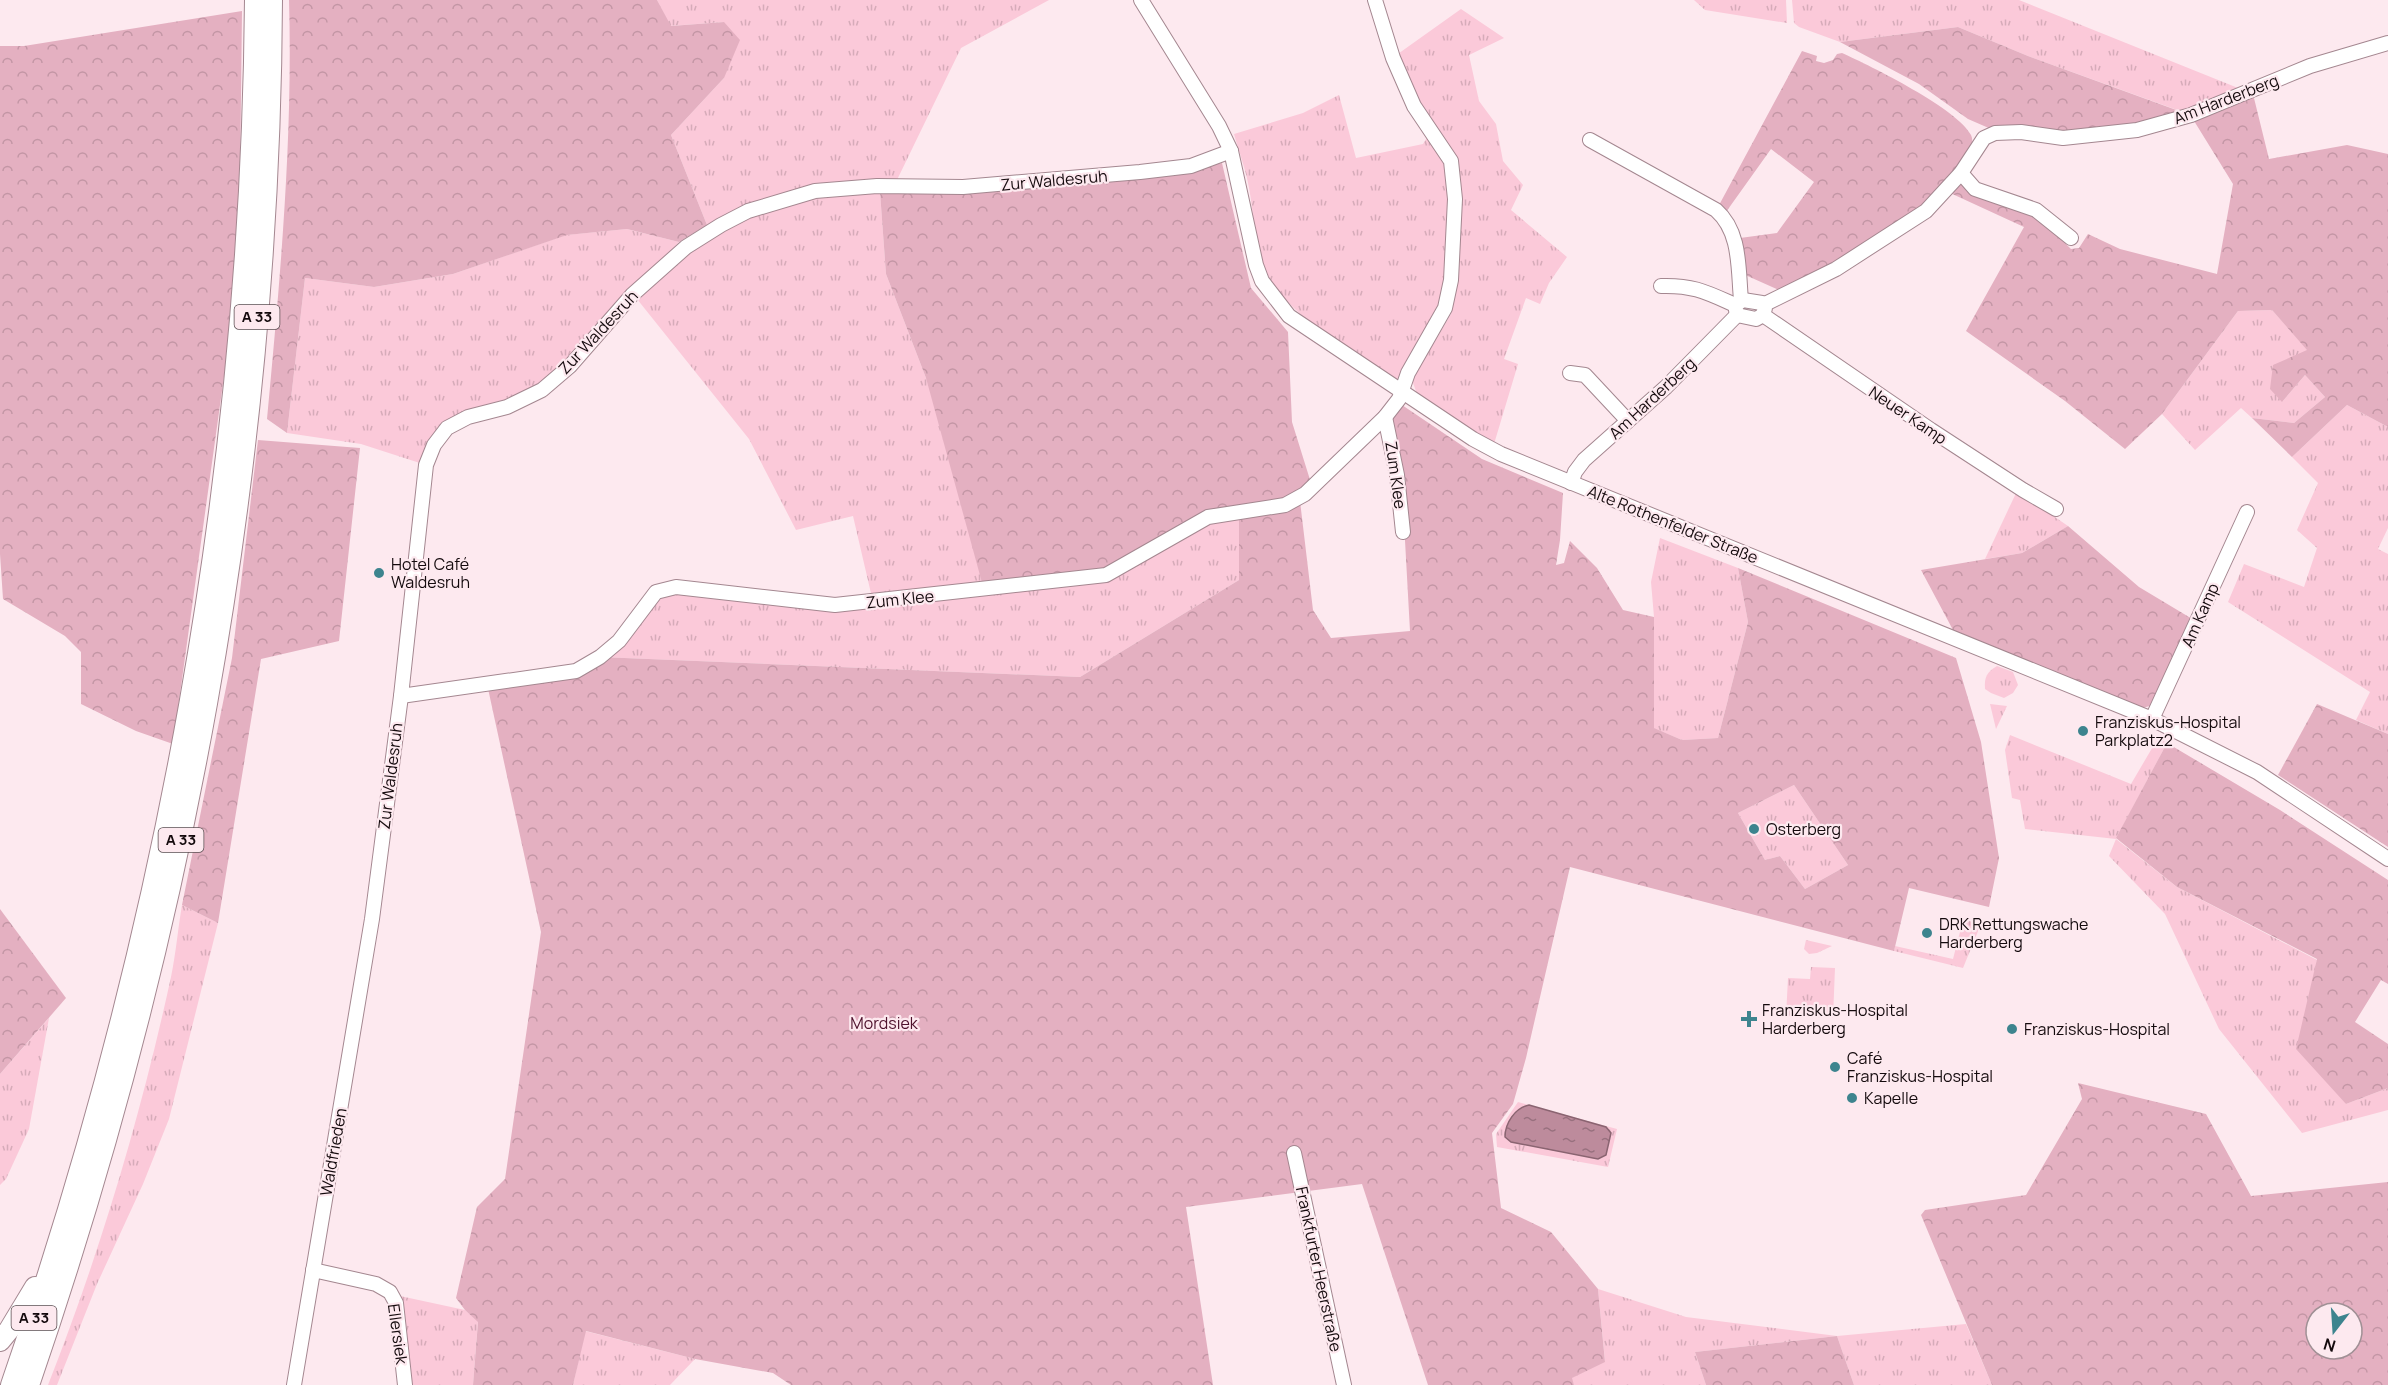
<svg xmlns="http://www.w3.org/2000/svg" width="2388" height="1385" viewBox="0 0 2388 1385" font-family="Manrope,sans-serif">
<defs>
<pattern id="grass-tufts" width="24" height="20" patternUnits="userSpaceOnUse" patternTransform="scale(1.5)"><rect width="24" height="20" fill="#fbc9d9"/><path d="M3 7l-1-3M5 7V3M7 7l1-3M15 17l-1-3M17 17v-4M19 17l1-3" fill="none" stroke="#d6abb9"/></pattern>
<pattern id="forest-crowns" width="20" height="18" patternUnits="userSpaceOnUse" patternTransform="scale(1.5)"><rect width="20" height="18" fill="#e4b0c1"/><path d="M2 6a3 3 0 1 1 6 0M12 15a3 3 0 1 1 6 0" fill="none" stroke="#c396a5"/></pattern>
<pattern id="water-ripples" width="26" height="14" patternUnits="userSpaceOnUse" patternTransform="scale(1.5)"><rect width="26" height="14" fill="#bd8b9c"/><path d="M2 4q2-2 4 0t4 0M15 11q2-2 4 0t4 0" fill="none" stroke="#98707e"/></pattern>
</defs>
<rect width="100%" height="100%" fill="#fde9ef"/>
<g fill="url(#grass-tufts)">
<polygon points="657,0 1049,0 961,48 896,182 819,184 781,194 707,225 671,135 724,78 724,22 670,26"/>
<polygon points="1694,0 1786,0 1787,23 1705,10"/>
<polygon points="1792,0 2019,0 2253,94 2191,115 2028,56 1958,27 1840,42 1799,27 1794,23"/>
<path d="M1461 9 1504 38 1469 55 1479 101 1496 124 1503 161 1523 185 1511 210 1567 257 1549 283 1540 304 1526 298 1504 359 1518 364 1494 444 1417 394 1412 380 1451 314 1459 269 1456 208 1445 308 1397 381C1354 352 1286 317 1265 269 1254 243 1254 214 1249 188 1246 170 1239 152 1234 134L1303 113 1339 95 1356 158 1423 144 1431 131 1395 56Z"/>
<polygon points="880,192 886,274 926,378 1208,517 1239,513 1239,580 1080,677 600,657 656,592 873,602 853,516 796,530 749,439 637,299 542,390 448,428 426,465 361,444 287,433 305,278 374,287 453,274 566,235 627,229 679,242 636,291 690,250 721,231 750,217 815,196"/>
<polygon points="2272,310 2308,350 2282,402 2305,375 2325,397 2294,423 2252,418 2241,408 2195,450 2162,414 2238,311"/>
<polygon points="2347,405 2388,427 2388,528 2378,549 2388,554 2388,734 2356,720 2370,692 2228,602 2244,564 2304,587 2317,548 2297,530 2318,483 2292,457"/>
<polygon points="2017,491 2068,526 2022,553 1985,559"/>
<polygon points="1660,538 1738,568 1748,622 1718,738 1682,740 1653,728 1654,617 1651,582"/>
<path d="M1997 666 2013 672 2018 685 2013 693 2004 698 1991 693 1985 689C1984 677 1987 672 1997 666Z"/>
<polygon points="1990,704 2007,706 1996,729"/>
<polygon points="2010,735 2131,784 2158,738 2167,743 2116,839 2177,887 2317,960 2310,995 2346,1104 2388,1088 2388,1110 2302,1133 2219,1029 2165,914 2109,856 2116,839 2025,829 2020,800 2012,798 2005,750"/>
<polygon points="1794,785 1848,865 1805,889 1780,856 1765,860 1738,813"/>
<path d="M182 905 218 923 169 1119 143 1184 97 1284 57 1385H48C100 1253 141 1115 171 977 176 953 178 928 182 905Z"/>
<polygon points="1969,921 1981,924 1963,968 1894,951 1895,946 1953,959 1962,924"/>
<polygon points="1806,940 1832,946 1817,953 1809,954 1804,949"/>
<polygon points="1811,967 1835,968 1833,1018 1786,1016 1788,978 1810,979"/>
<polygon points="49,1018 29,1129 6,1179 0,1185 0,1074"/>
<polygon points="1518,1102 1617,1129 1608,1167 1497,1147 1496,1134"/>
<polygon points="1598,1289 1686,1317 1837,1336 1966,1324 1992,1385 1854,1385 1837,1336 1695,1352 1706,1385 1574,1385 1571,1378 1605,1361"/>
<polygon points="400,1296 465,1310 478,1321 473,1385 411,1385"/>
<polygon points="585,1331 695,1359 670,1385 573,1385"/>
</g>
<g fill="url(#forest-crowns)" fill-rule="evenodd">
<path d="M289 0H657L671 26 724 22 740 40 724 78 671 135 707 225 679 242 627 229 567 235 453 274 374 287 305 278 287 433 267 419C280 280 293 140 289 0Z"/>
<polygon points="242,11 239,268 173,744 136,731 81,704 81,652 65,636 3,599 0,554 0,46 24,46"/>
<polygon points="1958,27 2028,56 2190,115 2253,94 2269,159 2347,145 2388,154 2388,427 2347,405 2292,457 2252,418 2294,423 2325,397 2305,375 2282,402 2270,389 2273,365 2307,350 2272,310 2238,311 2162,414 2125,449 2065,401 1966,331 2024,227 1948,192 1956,183 1961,184 1966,189 2037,216 2071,249 2079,248 2088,234 2120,249 2217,274 2233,184 2191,116 2063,138 1991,129 1968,119 1919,84 1840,42"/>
<path d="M1802 51 1817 56 1816 61 1824 63 1833 60 1837 54 1842 53C1871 66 1958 109 1971 135 1974 141 1971 147 1968 152L1924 208 1834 266 1781 291 1743 274 1740 238 1777 233 1814 182 1771 149 1726 212 1718 207Z"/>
<path d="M1222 163 1251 288 1288 332 1292 422 1311 483 1300 501 1313 610 1331 638 1410 631 1401 468 1390 418 1402 405 1482 459 1563 493 1560 540 1556 565 1564 563 1570 541 1597 568 1623 610 1654 617V728L1682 740 1718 738 1748 622 1738 568 1956 658 1981 742 1999 858 1989 907 1909 888 1894 951 1570 867 1526 1058 1513 1104 1492 1133 1501 1208 1551 1232 1598 1289 1605 1362 1572 1378 1574 1385H1428L1362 1184 1186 1207 1213 1385H791L773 1373 695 1359 586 1331 573 1385H473L478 1322 465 1310 456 1298 477 1207 505 1179 541 932 487 684 576 671 600 657 1080 677 1239 580V513L1208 517 1106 575 984 590 926 378 886 274 880 192 1195 168ZM1794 785 1848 865 1805 889 1780 856 1765 860 1738 813Z"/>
<polygon points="258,440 360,448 339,641 261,659 218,923 182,905 232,658"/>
<polygon points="2068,526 2139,587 2194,620 2154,705 2142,708 1953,630 1921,570 2022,553"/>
<polygon points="2317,704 2388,734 2388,847 2278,775"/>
<polygon points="2167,743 2280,810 2388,880 2388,984 2381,980 2355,1022 2388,1044 2388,1088 2346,1104 2296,1049 2317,959 2177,887 2116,838"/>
<polygon points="0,909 66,998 0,1074"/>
<path d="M2078 1083 2206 1114 2251 1196 2388 1182V1385H1992L1921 1215 1925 1210 2026 1195 2082 1099ZM2316 1313H2352V1349H2316Z"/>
<polygon points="1837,1336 1854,1385 1706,1385 1695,1352"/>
</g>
<path fill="url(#water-ripples)" stroke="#8a6471" stroke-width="1.5" d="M1529 1105 1606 1127 1611 1133 1606 1155 1598 1159 1511 1142 1505 1137C1505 1123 1515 1108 1529 1105Z"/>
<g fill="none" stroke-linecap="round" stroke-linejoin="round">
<g stroke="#a48790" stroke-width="16">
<g id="minor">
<polyline points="1141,0 1219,126 1231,151 1256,265 1262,281 1289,316 1473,439 1501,454 2152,719 2257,772 2388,859"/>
<path d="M1590 140 1716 210C1741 232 1738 268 1741 300"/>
<polyline points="1961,173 1975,189 2036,210 2071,238"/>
<path d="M1661 286C1693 285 1706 292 1735 305"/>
<polygon points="1743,300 1762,303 1765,308 1763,315 1756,319 1737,315 1735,305"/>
<polyline points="1763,305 1836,269 1926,211 1961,173 1984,138 1995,133 2021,132 2063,138 2137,130 2191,115 2310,66 2388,43"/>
<polyline points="1763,315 1931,430 2023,490 2056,509"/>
<polyline points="1570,373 1585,375 1628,421"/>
<polyline points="1385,417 1397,475 1403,532"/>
<polyline points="1571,483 1575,472 1584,460 1666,387 1737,315"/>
<polyline points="401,696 576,671 600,657 619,641 656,592 676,587 835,605 1106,575 1208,517 1285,505 1305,494 1385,417 1399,399 1408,373 1445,308 1451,280 1455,199 1451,161 1414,106 1393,58 1375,0"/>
<polyline points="2152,719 2247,512"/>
<polyline points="1294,1153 1344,1385"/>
<polyline points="313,1270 376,1284 390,1292 396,1303 405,1385"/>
<polyline points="294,1385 372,919 401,696 426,465 434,445 447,428 468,417 507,407 542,390 570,366 632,295 686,247 721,225 748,211 815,191 877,186 963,187 1140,172 1191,166 1231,151"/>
</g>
</g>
<g stroke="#a48790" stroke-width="22">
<g id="highway">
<polyline points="0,1341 9,1330 35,1287"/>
<path d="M11 1385C166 939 251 472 255 0"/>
<path d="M29 1385C182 941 270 471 272 0"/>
</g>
</g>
<use href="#minor" stroke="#fff" stroke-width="14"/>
<use href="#highway" stroke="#fff" stroke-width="20"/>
</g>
<g fill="#3d848e" stroke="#fde9ef" stroke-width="2">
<circle cx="379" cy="573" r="6"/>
<circle cx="2083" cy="731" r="6"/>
<circle cx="1754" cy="829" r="6"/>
<circle cx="1927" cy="933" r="6"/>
<path d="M1746 1010h6v6h6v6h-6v6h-6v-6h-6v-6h6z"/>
<circle cx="2012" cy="1029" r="6"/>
<circle cx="1835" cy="1067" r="6"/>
<circle cx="1852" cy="1098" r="6"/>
</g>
<g text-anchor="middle" stroke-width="4.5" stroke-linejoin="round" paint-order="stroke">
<g fill="#fde9ef" stroke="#5a4d51" stroke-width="1.5">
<rect x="234.5" y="305" width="45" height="24" rx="4.5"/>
<rect x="158.5" y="828" width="45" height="24" rx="4.5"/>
<rect x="11.5" y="1306" width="45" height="24" rx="4.5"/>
</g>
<g font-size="15" font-weight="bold" fill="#140a0d">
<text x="257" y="322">A 33</text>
<text x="181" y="845">A 33</text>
<text x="34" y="1323">A 33</text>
</g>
<g font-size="16" fill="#140a0d" stroke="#fde9ef">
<text transform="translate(2226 99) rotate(-21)" y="6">Am Harderberg</text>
<text transform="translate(1054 180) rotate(-5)" y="6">Zur Waldesruh</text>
<text transform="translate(598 332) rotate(-47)" y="6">Zur Waldesruh</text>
<text transform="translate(1652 398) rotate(-43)" y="6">Am Harderberg</text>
<text transform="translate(1908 415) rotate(34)" y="6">Neuer Kamp</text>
<text transform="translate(1396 475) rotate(82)" y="6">Zum Klee</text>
<text transform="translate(1673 524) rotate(22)" y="6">Alte Rothenfelder Straße</text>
<text transform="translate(900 599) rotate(-6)" y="6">Zum Klee</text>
<text transform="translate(2200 615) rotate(-66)" y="6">Am Kamp</text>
<text transform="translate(390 776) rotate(-83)" y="6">Zur Waldesruh</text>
<text transform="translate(333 1152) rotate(-80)" y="6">Waldfrieden</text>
<text transform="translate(1319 1269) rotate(78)" y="6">Frankfurter Heerstraße</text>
<text transform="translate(398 1334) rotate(82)" y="6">Ellersiek</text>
</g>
<g font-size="16" fill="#140a0d" stroke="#fde9ef" text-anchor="start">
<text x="391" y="570">Hotel Café<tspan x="391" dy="18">Waldesruh</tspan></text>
<text x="2095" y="728">Franziskus-Hospital<tspan x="2095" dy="18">Parkplatz2</tspan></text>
<text x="1766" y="835">Osterberg</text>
<text x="1939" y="930">DRK Rettungswache<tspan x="1939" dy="18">Harderberg</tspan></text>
<text x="1762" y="1016">Franziskus-Hospital<tspan x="1762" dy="18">Harderberg</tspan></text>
<text x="2024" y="1035">Franziskus-Hospital</text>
<text x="1847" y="1064">Café<tspan x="1847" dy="18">Franziskus-Hospital</tspan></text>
<text x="1864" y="1104">Kapelle</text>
</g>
<g font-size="16" fill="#4e112c" stroke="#fde9ef">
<text x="884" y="1029">Mordsiek</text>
</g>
</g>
<g transform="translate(2334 1331) rotate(197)"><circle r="28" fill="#fde9ef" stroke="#a09095" stroke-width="1.5"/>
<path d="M0-4.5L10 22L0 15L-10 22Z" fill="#3d848e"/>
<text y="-9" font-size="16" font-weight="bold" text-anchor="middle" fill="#140a0d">N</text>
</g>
</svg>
